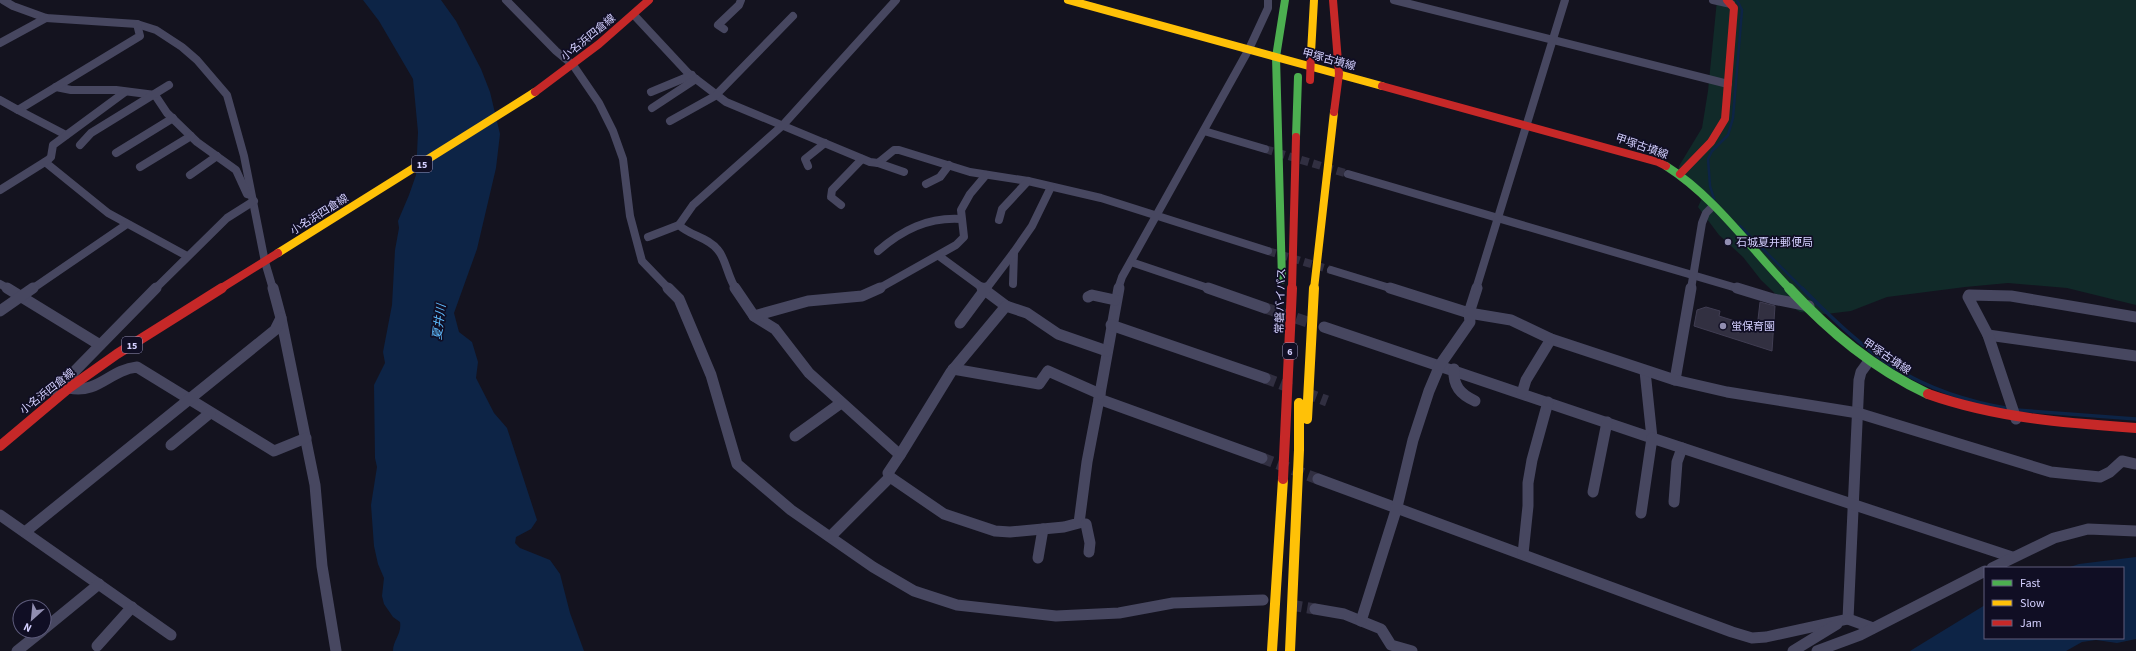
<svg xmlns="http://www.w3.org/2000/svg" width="2136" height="651" viewBox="0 0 2136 651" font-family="'Source Sans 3','Noto Sans JP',sans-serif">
<rect width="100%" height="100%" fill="#14131f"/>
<polygon fill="#112a29" points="1717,0 2136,0 2136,305 2067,288 2008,283 1965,287 1887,297 1851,311 1826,314 1800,312 1783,301 1761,280 1743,257 1719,235 1698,207 1702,198 1677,177 1679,166 1702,128 1708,91"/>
<g fill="#0d2446">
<path d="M363 0H441L456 21 481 69 490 92 500 134 496 168 477 249 454 313 459 332 472 342 478 362 476 378 494 413 507 428 537 520 531 529 516 537 515 543 520 548 550 560 560 574 570 613 584 651H393C393 640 402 634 400 622L393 617 384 604 382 596 384 578 378 564 374 546 371 505 377 467 375 458 374 385 385 363 383 352 392 305 395 250 399 228 398 221 409 195 416 175 418 132 413 79 379 21Z"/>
<polygon points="2136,557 2136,639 2117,643 2096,640 2082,642 2066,651 1910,651 1985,605 1985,638 2123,638 2123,568 2067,568 2079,564"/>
</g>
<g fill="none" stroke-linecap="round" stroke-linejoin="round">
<g stroke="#0d2446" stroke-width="2.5">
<polyline points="1714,199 1710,186 1708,159 1712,151 1728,135 1733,118 1742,10 1737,0"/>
<polyline points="1740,226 1803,289"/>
</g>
<g stroke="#0d2446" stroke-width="3.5">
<path d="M1802 288C1869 356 1914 393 2011 409"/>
<polyline points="2016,410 2136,419"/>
</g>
</g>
<polygon fill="#323041" stroke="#403d52" points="1760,302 1775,306 1772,351 1694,326 1697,310 1706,307 1720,311 1719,316 1757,328"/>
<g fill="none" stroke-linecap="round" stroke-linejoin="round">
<g stroke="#312f41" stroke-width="8" stroke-dasharray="8 4.5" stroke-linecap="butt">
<polyline points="1265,149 1348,174"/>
<polyline points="1268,251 1331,270"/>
</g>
<g stroke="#312f41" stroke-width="11" stroke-dasharray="11 5.5" stroke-linecap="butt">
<polyline points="1265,308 1314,324"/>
<polyline points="1265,378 1291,388"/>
<polyline points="1306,393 1327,401"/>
<polyline points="1262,458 1318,479"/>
<polyline points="1291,605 1315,609"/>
</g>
<g stroke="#474760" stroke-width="8">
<polyline points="3,0 13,6 46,18 137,24 156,30 182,47 197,60 227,95 244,156 265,262 273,289"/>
<polyline points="506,0 556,51 573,65 599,103 613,131 623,159 630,216 642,261 669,289"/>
<polyline points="1394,0 1728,84"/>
<polyline points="1713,0 1731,4"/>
<polyline points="634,15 688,73 726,102 870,162 878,163 894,150 899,150 970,172 1028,181 1101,198 1268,251"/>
<polyline points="724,29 718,25 739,5 741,0"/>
<polyline points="0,43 46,18"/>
<polyline points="56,87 71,90 116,90 155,95 167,113 197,142 236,170 247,194 251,195"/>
<polyline points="651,92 692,75"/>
<polyline points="0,100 18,110 140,36 137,24"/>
<polyline points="652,108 696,79"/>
<polyline points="18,110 66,135"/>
<polyline points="670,121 715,96 793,16"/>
<polyline points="1204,131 1265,149"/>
<polyline points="80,145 91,133 169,85"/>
<polyline points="116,153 173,118"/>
<polyline points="45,162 108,213 187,256"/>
<polyline points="878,163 904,172"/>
<polyline points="808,166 805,159 825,143"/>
<polyline points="140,167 191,136"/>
<polyline points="1348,174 1740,289"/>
<polyline points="190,175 217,156"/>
<polyline points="926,184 940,177 949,165"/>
<polyline points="0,190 48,160 51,157 53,145 125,92"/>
<polyline points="841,205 831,197 832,190 862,159"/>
<polyline points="999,220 1002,209 1028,181"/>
<polyline points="648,237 679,225"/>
<path d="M878 251C902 230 928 217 961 219"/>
<polyline points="939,256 984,289"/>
<polyline points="1131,262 1211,289"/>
<polyline points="1331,270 1393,289"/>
<polyline points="0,284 9,289"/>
<polyline points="1013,284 1014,252 1032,226 1051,187"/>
<polyline points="32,289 127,224"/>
<polyline points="155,289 227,218 254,201"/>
<path d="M736 289C728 278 726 259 718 250 708 237 690 236 679 225L693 205 783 125 896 0"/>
<polyline points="878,289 956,245 964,237 961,210 970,194 986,175"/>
<polyline points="986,289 1014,252"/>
<polyline points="1118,289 1122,277 1249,49 1268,8 1268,0"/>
<polyline points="1476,289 1565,0"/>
<polyline points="1691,289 1702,223 1706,213 1713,206"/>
</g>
<g stroke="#474760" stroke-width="11">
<polyline points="7,288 100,345"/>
<polyline points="273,288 281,318 315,485 322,566 336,651"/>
<polyline points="668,288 679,299 711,375 737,464 791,510 873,567 914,591 957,605 1056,616 1119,613 1173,603 1263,600"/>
<polyline points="735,288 754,316 775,329 809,373 900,455 888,473 890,477 944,514 995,531 1010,532 1064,527 1079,523 1087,462 1099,399"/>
<polyline points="982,288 1006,306"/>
<polyline points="1119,288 1099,399 1262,458"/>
<polyline points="1208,288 1265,308"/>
<polyline points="1390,288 1469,313 1477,288"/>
<polyline points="1737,288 1773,299 1809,306"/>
<polyline points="1088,297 1092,295 1115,300"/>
<polyline points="0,311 33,288"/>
<polyline points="754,316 808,301 862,296 880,288"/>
<polyline points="960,323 986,288"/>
<polyline points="1111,325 1265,378"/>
<polyline points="1324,327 1652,438 1645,371"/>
<polyline points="1988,335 2136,356"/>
<polyline points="953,369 1039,384 1048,371 1100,394"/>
<path d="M1454 369C1453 386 1460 394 1475 401"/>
<polyline points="1675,380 1691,288"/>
<path d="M69 388C99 394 109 370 137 367L274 451 306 438"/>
<polyline points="1522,393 1526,380 1551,339"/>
<polyline points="56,394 64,382 156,288"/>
<polyline points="2016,419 1988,335 1968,297 1969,295 2011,296 2136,317"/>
<polyline points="795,436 841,403"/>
<polyline points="171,445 210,413"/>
<polyline points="900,455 951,372 1006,306 1027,313 1058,334 1107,351"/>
<polyline points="1318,479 1732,632 1752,638 1766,637 1848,619 1859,380 1861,372 1869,361"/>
<polyline points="1593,492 1607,422"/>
<polyline points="1674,502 1677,462 1682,448"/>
<polyline points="1641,513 1652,438 2012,557"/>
<polyline points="0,515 171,635"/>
<polyline points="1086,524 1090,543 1089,552"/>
<polyline points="25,532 275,330 281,318"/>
<polyline points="831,536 890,477"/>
<polyline points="1523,554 1528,506 1528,483 1532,460 1548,402"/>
<polyline points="1038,558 1043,529"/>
<polyline points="1992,568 2054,538 2088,529 2136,531"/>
<polyline points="1315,609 1344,614 1381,629 1391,645 1412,651"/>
<polyline points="1848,619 1873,628"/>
<polyline points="1361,621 1397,507 1413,440 1429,391 1440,365 1470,322 1469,313 1511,320 1551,339 1675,380 1727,392 1858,413 2051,472 2100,477 2110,472 2122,461 2136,464"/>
<polyline points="44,629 99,584"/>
<polyline points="97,646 132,607"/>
<polyline points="17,651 42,631"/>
<polyline points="1793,651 1837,624"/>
<polyline points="1817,651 1860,635 1985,571"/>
</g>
<g stroke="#4caf50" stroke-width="8">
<polyline points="1296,137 1298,77"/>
<path d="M1666 166C1715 197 1750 248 1790 289"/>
<polyline points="1282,280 1276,57 1285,0"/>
</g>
<path stroke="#4caf50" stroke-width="10" d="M1789 288C1830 332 1873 368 1928 394"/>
<g stroke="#ffc107" stroke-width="8">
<polyline points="1068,0 1382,86"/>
<polyline points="1311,53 1314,0"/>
<polyline points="278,253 535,92"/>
<polyline points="1314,289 1334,112"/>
</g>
<g stroke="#ffc107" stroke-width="10">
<polyline points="1307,419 1314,288"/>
<polyline points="1272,651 1283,479"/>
<polyline points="1290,651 1299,450 1299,403"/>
</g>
<g stroke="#c62828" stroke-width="8">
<polyline points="1333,0 1339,74 1334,112"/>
<polyline points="1382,86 1658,162 1666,166"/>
<polyline points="535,92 599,44 649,0"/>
<polyline points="1680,174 1711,142 1725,119 1734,8 1727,0"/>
<polyline points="220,289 278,253"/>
<polyline points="1292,289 1296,137"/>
</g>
<g stroke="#c62828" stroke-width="10">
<path d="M1928 394C1996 418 2065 423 2136 428"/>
<polyline points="0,446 69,388 117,354 222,288"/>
<polyline points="1283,479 1292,288"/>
</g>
<polyline stroke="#c62828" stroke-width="8" points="1310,80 1311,53"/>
</g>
<g fill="#918eb1" stroke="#100e24" stroke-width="1.5">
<circle cx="1728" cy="242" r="4"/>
<circle cx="1723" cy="326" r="4"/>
</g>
<g text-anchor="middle" stroke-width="3.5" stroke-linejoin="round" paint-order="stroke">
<g fill="#100e24" stroke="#9996bd" stroke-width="1">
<rect x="412" y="156" width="20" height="16" rx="3"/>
<rect x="122" y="337" width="20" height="16" rx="3"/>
<rect x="1283" y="343" width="14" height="16" rx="3"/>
</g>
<g font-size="10" font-weight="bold" fill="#d4d0ff">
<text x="422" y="168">15</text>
<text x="132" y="349">15</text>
<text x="1290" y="355">6</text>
</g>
<g font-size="11" fill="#d4d0ff" stroke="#100e24">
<text transform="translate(588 37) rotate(-39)" y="4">小名浜四倉線</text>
<text transform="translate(1329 59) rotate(15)" y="4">甲塚古墳線</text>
<text transform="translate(1642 146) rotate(19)" y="4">甲塚古墳線</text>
<text transform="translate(319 214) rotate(-32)" y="4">小名浜四倉線</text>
<text transform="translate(1280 301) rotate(-88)" y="4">常磐バイパス</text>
<text transform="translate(1887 356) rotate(34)" y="4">甲塚古墳線</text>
<text transform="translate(47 391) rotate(-38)" y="4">小名浜四倉線</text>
</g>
<g font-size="11" fill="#d4d0ff" stroke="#100e24" text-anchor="start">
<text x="1736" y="246">石城夏井郵便局</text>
<text x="1731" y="330">蛍保育園</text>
</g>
<g font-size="12" font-style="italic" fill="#5ebcff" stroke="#100e24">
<text transform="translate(439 322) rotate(-83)" y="4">夏井川</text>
</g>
</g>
<rect x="1984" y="567" width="140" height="72" fill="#100e24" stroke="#5e5c7c"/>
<rect x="1992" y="580" width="20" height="6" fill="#4caf50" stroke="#5e5c7c"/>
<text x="2020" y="587" font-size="12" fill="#d4d0ff">Fast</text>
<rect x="1992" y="600" width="20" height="6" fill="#ffc107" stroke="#5e5c7c"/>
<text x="2020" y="607" font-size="12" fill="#d4d0ff">Slow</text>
<rect x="1992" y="620" width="20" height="6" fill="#c62828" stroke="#5e5c7c"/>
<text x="2020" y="627" font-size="12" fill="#d4d0ff">Jam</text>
<g transform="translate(32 619) rotate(207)"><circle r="19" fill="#100e24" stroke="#5e5c7c"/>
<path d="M0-3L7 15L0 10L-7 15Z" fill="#918eb1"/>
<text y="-6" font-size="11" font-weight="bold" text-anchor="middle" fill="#d4d0ff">N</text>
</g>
</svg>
